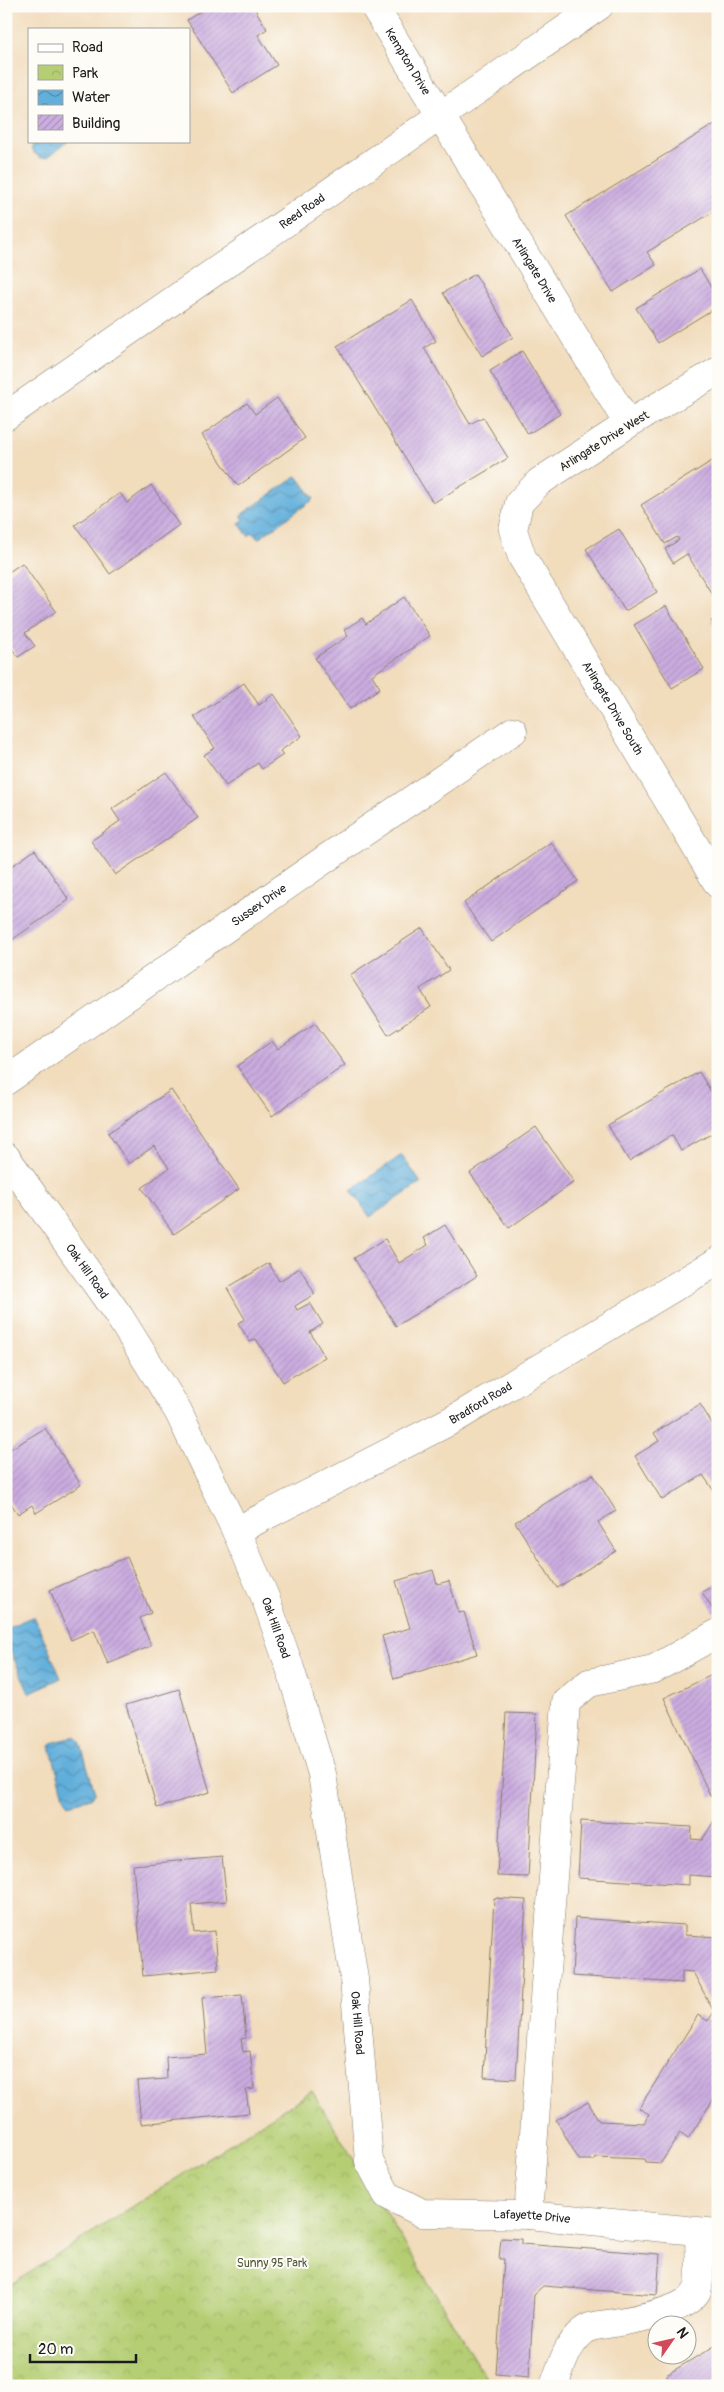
<svg xmlns="http://www.w3.org/2000/svg" width="724" height="2392" viewBox="0 0 724 2392" font-family="Pangolin,sans-serif">
<defs>
<pattern id="park-crowns" width="20" height="18" patternUnits="userSpaceOnUse" patternTransform="scale(1.25)"><rect width="20" height="18" fill="#b5ce73"/><path d="M2 6a3 3 0 1 1 6 0M12 15a3 3 0 1 1 6 0" fill="none" stroke="#9bb063"/></pattern>
<pattern id="water-waves" width="16" height="10" patternUnits="userSpaceOnUse" patternTransform="scale(1.25)"><rect width="16" height="10" fill="#61afdb"/><path d="M0 5q4-4 8 0t8 0" fill="none" stroke="#4f8eb1"/></pattern>
<pattern id="building-hatch" width="6" height="6" patternUnits="userSpaceOnUse" patternTransform="scale(1.25)"><rect width="6" height="6" fill="#caacdf"/><path d="M-1 1l2-2M0 6l6-6M5 7l2-2" fill="none" stroke="#ad93bf"/></pattern>
</defs>
<rect width="100%" height="100%" fill="#fdfcf7"/>
<filter id="ink" filterUnits="userSpaceOnUse"><feTurbulence type="fractalNoise" baseFrequency=".02" numOctaves="2"/><feDisplacementMap in="SourceGraphic" scale="10" xChannelSelector="R" yChannelSelector="G"/><feConvolveMatrix kernelMatrix="1 2 1 2 8 2 1 2 1" color-interpolation-filters="sRGB"/></filter>
<filter id="wash" filterUnits="userSpaceOnUse"><feTurbulence type="fractalNoise" baseFrequency=".0096" numOctaves="4" result="noise"/><feDisplacementMap in="SourceGraphic" scale="20" xChannelSelector="R" yChannelSelector="G"/><feGaussianBlur stdDeviation="1.12" result="paint"/><feColorMatrix in="noise" values="0 0 0 0 0 0 0 0 0 0 0 0 0 0 0 0 0 1.4 0 .05"/><feComposite in="paint" operator="in"/></filter>
<g filter="url(#wash)">
<rect width="100%" height="100%" fill="#f1dcbc"/>
<polygon fill="url(#park-crowns)" stroke="#687548" points="312,2091 491,2386 6,2386 6,2288"/>
<g fill="url(#water-waves)" stroke="#3e667c">
<polygon points="31,141 68,141 48,157 40,158 32,151"/>
<polygon points="297,476 314,499 258,539 253,533 248,536 239,523 244,520 241,515"/>
<polygon points="402,1155 421,1183 370,1217 351,1190"/>
<polygon points="34,1616 61,1678 29,1693 6,1641 6,1628"/>
<polygon points="76,1736 80,1741 95,1793 91,1798 69,1804 65,1799 50,1746 52,1743"/>
</g>
<g id="blocks">
<g fill="url(#building-hatch)">
<polygon points="209,6 253,6 267,29 258,35 277,65 233,93 187,20"/>
<polygon points="718,122 718,209 647,252 656,265 613,292 566,216"/>
<polygon points="700,269 718,299 718,306 658,343 636,308"/>
<polygon points="475,274 513,337 482,356 443,293"/>
<polygon points="412,300 436,341 424,348 470,424 483,417 508,458 433,503 337,346"/>
<polygon points="522,351 560,414 528,434 490,371"/>
<polygon points="277,398 305,438 238,486 202,435 247,403 255,414"/>
<polygon points="715,459 718,463 718,604 687,554 673,563 665,549 679,540 677,537 665,544 641,505"/>
<polygon points="151,485 179,525 110,574 75,525 120,493 127,503"/>
<polygon points="619,529 657,592 625,611 586,549"/>
<polygon points="22,563 56,611 25,633 35,646 18,657 6,641 6,574"/>
<polygon points="404,597 430,636 372,675 380,688 350,709 315,658 348,636 344,630 362,618 366,624"/>
<polygon points="666,606 704,669 672,688 634,625"/>
<polygon points="718,617 718,631 711,621"/>
<polygon points="244,683 259,705 274,694 302,736 280,751 283,755 262,769 258,763 226,786 204,755 215,748 194,717"/>
<polygon points="166,772 198,818 115,875 91,841 120,821 112,809"/>
<polygon points="551,842 578,881 491,942 464,903"/>
<polygon points="35,850 69,900 6,944 6,870"/>
<polygon points="422,928 449,970 420,989 431,1007 388,1035 350,975"/>
<polygon points="315,1023 345,1065 272,1116 237,1066 272,1041 278,1049"/>
<polygon points="699,1072 718,1103 718,1130 681,1151 672,1135 629,1161 608,1125"/>
<polygon points="171,1090 239,1189 174,1234 142,1188 169,1168 154,1146 129,1164 108,1133"/>
<polygon points="536,1127 574,1182 509,1228 470,1173"/>
<polygon points="445,1225 477,1276 396,1326 354,1258 385,1239 399,1263 428,1245 424,1238"/>
<polygon points="269,1263 279,1281 300,1268 315,1294 295,1306 297,1310 310,1303 323,1324 310,1332 325,1357 283,1382 256,1339 250,1342 238,1323 245,1319 227,1288"/>
<polygon points="700,1404 718,1433 718,1497 703,1475 662,1500 635,1456 659,1441 654,1433"/>
<polygon points="45,1428 81,1485 36,1513 32,1505 18,1514 6,1496 6,1452"/>
<polygon points="593,1474 616,1511 598,1522 616,1551 557,1588 515,1522"/>
<polygon points="127,1557 151,1613 140,1618 151,1646 108,1664 94,1630 71,1640 50,1590"/>
<polygon points="433,1570 437,1584 449,1581 459,1613 464,1612 477,1654 394,1679 382,1636 410,1628 396,1581"/>
<polygon points="718,1583 718,1618 702,1592"/>
<polygon points="716,1673 718,1677 718,1794 711,1797 664,1698"/>
<polygon points="179,1689 210,1792 157,1808 126,1705"/>
<polygon points="506,1713 537,1714 528,1877 497,1876"/>
<polygon points="718,1815 718,1877 689,1875 689,1885 578,1878 581,1821 692,1827 691,1839 702,1840"/>
<polygon points="222,1857 227,1901 191,1904 194,1933 215,1931 218,1969 143,1976 133,1865"/>
<polygon points="494,1898 526,1900 516,2079 484,2077"/>
<polygon points="575,1918 685,1925 685,1935 718,1937 718,2092 688,2139 680,2133 661,2163 646,2162 645,2159 595,2157 594,2160 579,2160 556,2120 588,2102 599,2121 644,2123 649,2114 639,2108 698,2015 708,2021 714,2012 693,1972 682,1971 682,1983 572,1976"/>
<polygon points="242,1995 246,2038 241,2039 243,2052 250,2051 254,2089 246,2090 249,2113 141,2124 137,2081 167,2079 166,2057 207,2054 202,1998"/>
<polygon points="501,2238 521,2239 521,2244 660,2254 657,2295 543,2286 534,2294 529,2377 496,2374 504,2259 499,2259"/>
<polygon points="718,2344 718,2386 673,2386 666,2375"/>
</g>
</g>
</g>
<g filter="url(#ink)">
<use href="#blocks" fill-opacity="0" stroke="#867c6c" stroke-width="1"/>
<g fill="none" stroke-linecap="round" stroke-linejoin="round">
<g stroke="#867c6c" stroke-width="29">
<g id="minor">
<path id="s1" d="M374 6 628 424"/>
<path id="s2" d="M718 371 628 424 539 482 519 503 513 530 522 557 718 884"/>
<path id="s3" d="M6 1081 354 839 513 731"/>
<path id="s4" d="M6 1157 119 1316 178 1411 236 1531 265 1597 290 1668 322 1774 354 1979 369 2161 387 2195 422 2213 528 2215 718 2233"/>
<path id="s5" d="M236 1531 456 1418 718 1261"/>
<polyline points="528,2215 566,1702 589,1683 654,1669 718,1633"/>
<path d="M554 2386C562 2364 568 2339 590 2327 616 2322 684 2315 697 2291 701 2284 699 2243 699 2233"/>
</g>
</g>
<g stroke="#867c6c" stroke-width="29">
<g id="major">
<path id="s6" d="M6 416 599 6"/>
</g>
</g>
<use href="#minor" stroke="#fff" stroke-width="28"/>
<use href="#major" stroke="#fff" stroke-width="28"/>
</g>
</g>
<g text-anchor="middle" stroke-width="4" stroke-linejoin="round" paint-order="stroke">
<g font-size="12" fill="#1c1c1c" stroke="#fdfcf7">
<text dy="4" stroke="none"><textPath href="#s1" startOffset="65">Kempton Drive</textPath></text>
<text dy="4" stroke="none"><textPath href="#s6" startOffset="360">Reed Road</textPath></text>
<text dy="4" stroke="none"><textPath href="#s1" startOffset="309">Arlingate Drive</textPath></text>
<text transform="translate(604 441) rotate(-32)" y="4">Arlingate Drive West</text>
<text dy="4" stroke="none"><textPath href="#s2" startOffset="472">Arlingate Drive South</textPath></text>
<text dy="4" stroke="none"><textPath href="#s3" startOffset="308">Sussex Drive</textPath></text>
<text dy="4" stroke="none"><textPath href="#s4" startOffset="140">Oak Hill Road</textPath></text>
<text dy="4" stroke="none"><textPath href="#s5" startOffset="276">Bradford Road</textPath></text>
<text dy="4" stroke="none"><textPath href="#s4" startOffset="545">Oak Hill Road</textPath></text>
<text dy="4" stroke="none"><textPath href="#s4" startOffset="950">Oak Hill Road</textPath></text>
<text dy="4" stroke="none"><textPath href="#s4" startOffset="1276">Lafayette Drive</textPath></text>
</g>
<g font-size="12" fill="#525a3a" stroke="#fdfcf7">
<text x="272" y="2267">Sunny 95 Park</text>
</g>
</g>
<rect width="724" height="2392" fill="none" stroke="#fdfcf7" stroke-width="25"/>
<rect x="28" y="28" width="162" height="115" fill="#fdfcf7" stroke="#a3a29f"/>
<rect x="38" y="44" width="25" height="8" fill="#ffffff" stroke="#a3a29f"/>
<text x="72" y="52" font-size="15" fill="#1c1c1c">Road</text>
<rect x="38" y="65" width="25" height="15" fill="url(#park-crowns)" stroke="#a3a29f"/>
<text x="72" y="78" font-size="15" fill="#1c1c1c">Park</text>
<rect x="38" y="90" width="25" height="15" fill="url(#water-waves)" stroke="#a3a29f"/>
<text x="72" y="102" font-size="15" fill="#1c1c1c">Water</text>
<rect x="38" y="115" width="25" height="15" fill="url(#building-hatch)" stroke="#a3a29f"/>
<text x="72" y="128" font-size="15" fill="#1c1c1c">Building</text>
<g transform="translate(672 2340) rotate(56)"><circle r="24" fill="#fdfcf7" stroke="#a3a29f"/>
<path d="M0-4L9 19L0 12L-9 19Z" fill="#d1495b"/>
<text y="-8" font-size="14" font-weight="bold" text-anchor="middle" fill="#1c1c1c">N</text>
</g>
<path d="M30 2354v8h106v-8" fill="none" stroke="#1c1c1c" stroke-width="2.5"/>
<text x="38" y="2354" font-size="15" fill="#1c1c1c" stroke="#fdfcf7" stroke-width="4" paint-order="stroke">20 m</text>
</svg>
